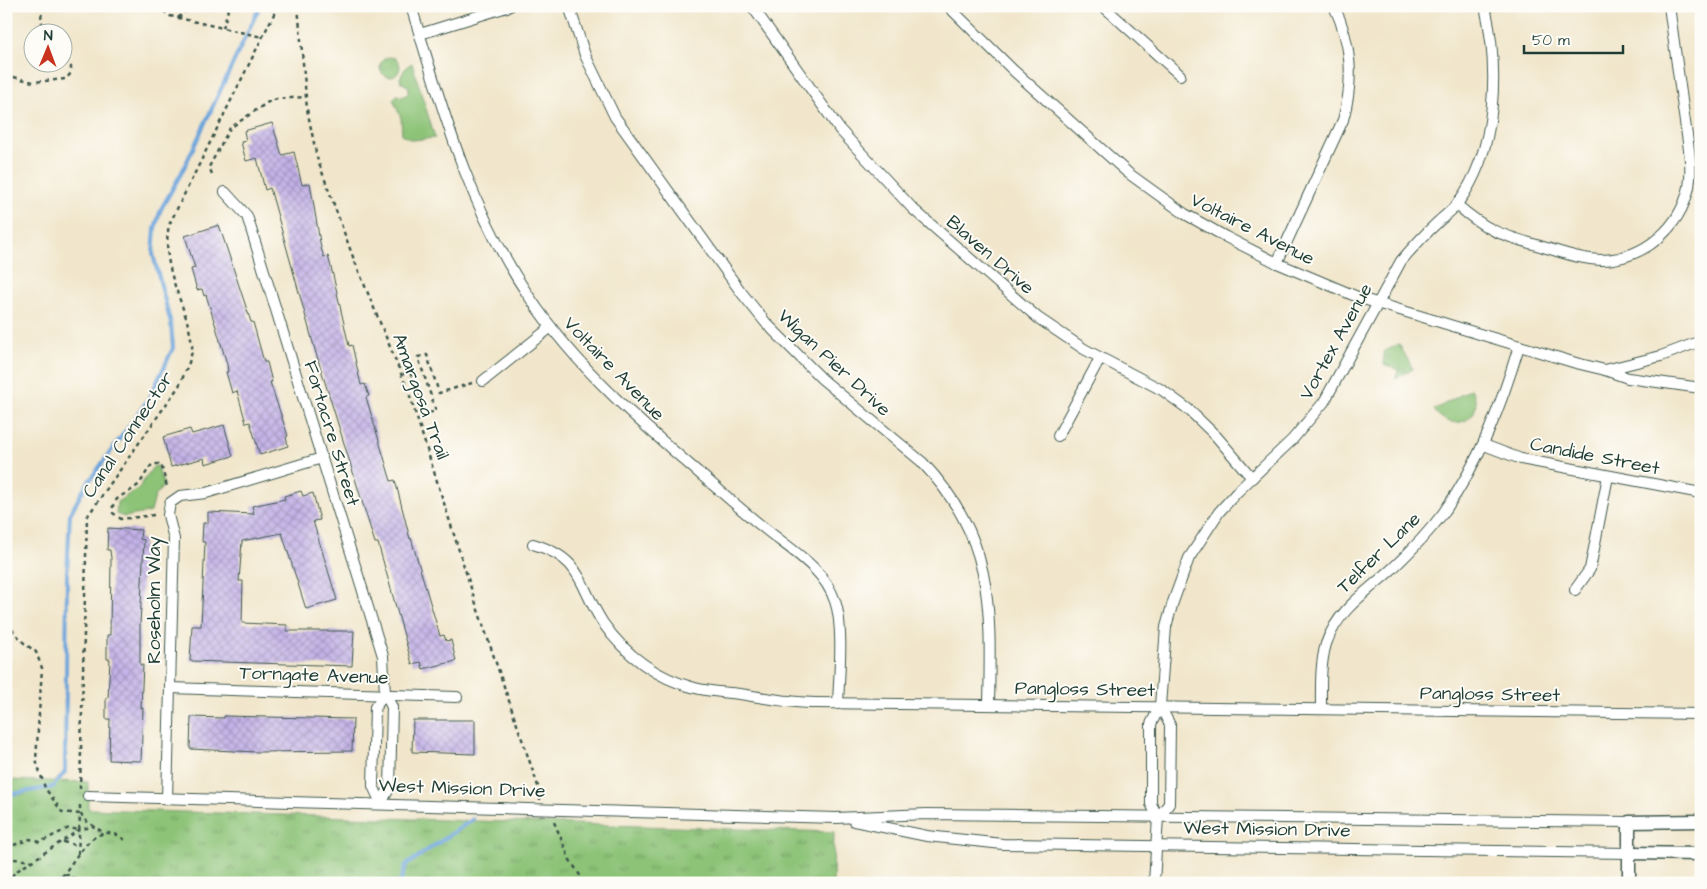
<svg xmlns="http://www.w3.org/2000/svg" width="1707" height="889" viewBox="0 0 1707 889" font-family="'Architects Daughter',sans-serif">
<defs>
<pattern id="park-tufts" width="24" height="20" patternUnits="userSpaceOnUse" patternTransform="scale(1.25)"><rect width="24" height="20" fill="#8cc377"/><path d="M3 7l-1-3M5 7V3M7 7l1-3M15 17l-1-3M17 17v-4M19 17l1-3" fill="none" stroke="#72a062"/></pattern>
<pattern id="building-cross-hatch" width="8" height="8" patternUnits="userSpaceOnUse" patternTransform="scale(1.25)"><rect width="8" height="8" fill="#c2b1e7"/><path d="M0 0l8 8M0 8l8-8" fill="none" stroke="#9d91bc"/></pattern>
</defs>
<rect width="100%" height="100%" fill="#fdfcf7"/>
<filter id="ink" filterUnits="userSpaceOnUse"><feTurbulence type="fractalNoise" baseFrequency=".02" numOctaves="2"/><feDisplacementMap in="SourceGraphic" scale="10" xChannelSelector="R" yChannelSelector="G"/><feConvolveMatrix kernelMatrix="1 2 1 2 8 2 1 2 1" color-interpolation-filters="sRGB"/></filter>
<filter id="wash" filterUnits="userSpaceOnUse"><feTurbulence type="fractalNoise" baseFrequency=".0096" numOctaves="4" result="noise"/><feDisplacementMap in="SourceGraphic" scale="20" xChannelSelector="R" yChannelSelector="G"/><feGaussianBlur stdDeviation="1.12" result="paint"/><feColorMatrix in="noise" values="0 0 0 0 0 0 0 0 0 0 0 0 0 0 0 0 0 1.4 0 .05"/><feComposite in="paint" operator="in"/></filter>
<g filter="url(#wash)">
<rect width="100%" height="100%" fill="#f1e6cb"/>
<g fill="#8cc377" stroke="#568056">
<polygon points="412,63 435,138 412,140 402,135 401,118 393,99 397,95 402,97 408,94 409,87 401,82 400,78 406,67"/>
<path d="M1471 389C1489 418 1452 436 1434 410Z"/>
<polygon points="156,465 164,485 155,496 151,512 124,517 116,514 117,502 139,488 152,468"/>
</g>
<g fill="url(#park-tufts)" stroke="#568056">
<circle cx="390" cy="67" r="10"/>
<polygon points="1399,344 1413,369 1396,378 1398,370 1384,364 1383,352"/>
<polygon points="6,780 88,782 88,809 834,832 833,883 6,883"/>
</g>
<g fill="none" stroke-linecap="round" stroke-linejoin="round">
<g stroke="#6ca4db" stroke-width="4">
<polyline points="6,795 53,787 65,772 67,575 70,514 85,487 150,397 173,348 171,324 153,254 155,228 161,209 182,172 260,6"/>
<polyline points="400,883 406,865 473,819"/>
</g>
</g>
<g id="blocks">
<g fill="url(#building-cross-hatch)">
<polygon points="272,123 282,155 294,152 302,185 310,183 321,248 324,257 328,256 333,275 349,346 352,345 361,385 365,384 369,396 366,397 391,481 395,480 410,539 411,538 440,636 444,635 446,641 451,640 456,661 423,669 421,662 412,664 378,543 375,543 315,350 270,188 265,190 257,158 246,161 241,142 246,141 244,131"/>
<polygon points="219,225 251,322 253,322 264,362 267,362 272,382 270,382 288,436 286,437 288,446 260,455 250,422 246,423 237,391 232,393 226,372 228,372 227,364 216,327 206,295 204,296 202,289 197,290 191,269 195,268 185,236"/>
<polygon points="224,425 233,456 205,464 204,458 171,467 163,437 190,429 192,434"/>
<polygon points="301,491 303,496 313,493 320,520 313,521 337,600 306,609 282,533 242,541 239,581 243,581 242,623 287,625 287,631 354,631 352,666 190,661 192,626 201,626 205,542 202,542 203,523 208,523 208,512 254,514 252,506 285,499 284,496"/>
<polygon points="108,528 141,530 140,539 144,540 140,626 140,665 143,665 141,708 143,708 141,761 109,760 110,719 106,719 106,698 108,698 110,659 107,659 107,635 110,635 111,558 110,550 107,550"/>
<polygon points="224,716 353,719 352,751 257,752 190,749 191,717 224,718"/>
<polygon points="413,720 475,720 475,754 412,752"/>
</g>
</g>
</g>
<g filter="url(#ink)">
<use href="#blocks" fill-opacity="0" stroke="#3e564b" stroke-width="1"/>
<g fill="none" stroke-linecap="round" stroke-linejoin="round">
<g stroke="#3e564b" stroke-width="12">
<g id="minor">
<path d="M411 6C442 107 468 206 528 295 578 371 650 431 719 490 735 504 751 518 768 531 794 552 824 569 835 601 844 626 839 676 838 704"/>
<path d="M569 6 585 55 615 117 741 292 766 323 822 379 922 462C994 538 991 606 989 705"/>
<polyline points="752,6 840,130 913,209 1038,318 1084,349 1162,390 1188,409 1216,436 1252,478"/>
<polyline points="948,6 1014,71 1128,173 1185,214 1226,237 1277,263 1360,298 1576,363 1605,370 1628,378 1701,388"/>
<polyline points="1103,6 1180,75"/>
<polyline points="420,34 510,6"/>
<polyline points="225,192 247,216 383,656 385,694 392,707 390,787 381,803"/>
<path d="M1457 205C1488 232 1502 235 1540 246 1560 252 1582 260 1603 260 1645 258 1680 228 1689 187 1693 164 1687 138 1684 115 1679 79 1674 43 1669 6"/>
<path d="M1277 263 1343 120C1354 80 1352 44 1334 6"/>
<polyline points="1605,370 1661,356 1701,341"/>
<polyline points="483,381 551,327"/>
<polyline points="1058,436 1100,358"/>
<polyline points="1484,445 1521,459 1701,493"/>
<path d="M533 544C584 559 578 585 603 623 625 655 658 679 695 688 710 692 725 692 740 694 766 698 790 703 816 703L1701 714"/>
<polyline points="1575,590 1590,569 1608,476"/>
<polyline points="170,688 457,697"/>
<path d="M1321 708C1321 687 1320 664 1326 644 1338 609 1367 592 1393 568 1411 551 1429 532 1444 512 1480 461 1501 406 1519 346"/>
<polyline points="88,796 836,818 926,814 1629,822"/>
<polyline points="167,799 174,539 168,515 170,503 180,496 206,493 322,458"/>
<polyline points="381,803 373,786 375,707 385,694"/>
<path d="M1158 817 1151 804V724L1160 706 1166 627 1173 602 1189 558 1219 512 1238 491 1292 440 1324 402 1401 261C1413 247 1425 234 1438 222 1444 216 1452 211 1457 204 1498 151 1499 68 1485 6"/>
<polyline points="854,821 927,836 1003,844 1630,853"/>
<polyline points="1154,883 1158,817 1169,804 1170,725 1160,706"/>
</g>
</g>
<g stroke="#3e564b" stroke-width="15">
<g id="tertiary">
<polyline points="1630,853 1701,854"/>
<polyline points="1629,883 1629,822 1701,821"/>
</g>
</g>
<g stroke="#3e564b" stroke-width="2.5" stroke-dasharray="4 4" stroke-linecap="butt">
<polyline points="43,6 41,18 44,32"/>
<polyline points="157,6 170,16 262,37"/>
<polyline points="260,6 275,11"/>
<polyline points="298,6 307,109 317,158 353,257 409,393 477,607 540,792 540,800"/>
<polyline points="178,18 191,6"/>
<polyline points="223,28 229,6"/>
<polyline points="6,75 33,82 66,79 71,73 71,67 62,56"/>
<polyline points="212,174 209,167 230,128 268,102 277,99 306,97"/>
<polyline points="403,374 410,372 425,414 436,411 418,357 427,355 439,393 472,383"/>
<path d="M154 515 121 519 113 513C110 496 128 495 138 485 144 479 146 470 153 464H161L167 487"/>
<polyline points="6,623 24,643 36,652 42,668 36,760 45,788 62,812 80,814 78,855"/>
<path d="M80 789 87 517 179 386C184 374 193 358 192 345 187 302 160 272 169 225L278 6"/>
<path d="M80 805C79 821 92 824 104 833"/>
<polyline points="554,822 570,860 585,883"/>
<polyline points="63,842 78,846"/>
<polyline points="6,848 30,839 40,842 69,828 79,830"/>
<polyline points="6,858 32,861 79,830 95,826"/>
<polyline points="65,874 84,883"/>
<polyline points="7,883 15,872 31,862"/>
<path d="M57 883C74 864 94 815 125 840"/>
</g>
<use href="#minor" stroke="#fff" stroke-width="10"/>
<use href="#tertiary" stroke="#fff" stroke-width="12"/>
</g>
</g>
<g text-anchor="middle" stroke-width="4" stroke-linejoin="round" paint-order="stroke">
<g font-size="19" fill="#1f3d34" stroke="#fdfcf7">
<text transform="translate(1253 228) rotate(27)" y="7">Voltaire Avenue</text>
<text transform="translate(991 254) rotate(41)" y="7">Blaven Drive</text>
<text transform="translate(1335 341) rotate(-61)" y="7">Vortex Avenue</text>
<text transform="translate(835 362) rotate(43)" y="7">Wigan Pier Drive</text>
<text transform="translate(615 368) rotate(46)" y="7">Voltaire Avenue</text>
<text transform="translate(422 396) rotate(70)" y="7">Amargosa Trail</text>
<text transform="translate(333 433) rotate(73)" y="7">Fortacre Street</text>
<text transform="translate(127 434) rotate(-56)" y="7">Canal Connector</text>
<text transform="translate(1595 455) rotate(11)" y="7">Candide Street</text>
<text transform="translate(1378 552) rotate(-44)" y="7">Telfer Lane</text>
<text transform="translate(153 600) rotate(-90)" y="7">Roseholm Way</text>
<text transform="translate(314 674) rotate(2)" y="7">Torngate Avenue</text>
<text transform="translate(1085 688) rotate(1)" y="7">Pangloss Street</text>
<text transform="translate(1490 693) rotate(1)" y="7">Pangloss Street</text>
<text transform="translate(462 787) rotate(2)" y="7">West Mission Drive</text>
<text transform="translate(1267 828) rotate(1)" y="7">West Mission Drive</text>
</g>
</g>
<rect width="1707" height="889" fill="none" stroke="#fdfcf7" stroke-width="25"/>
<g transform="translate(48 48) rotate(1)"><circle r="24" fill="#fdfcf7" stroke="#a4b0a9"/>
<path d="M0-4L9 19L0 12L-9 19Z" fill="#c8321e"/>
<text y="-8" font-size="14" font-weight="bold" text-anchor="middle" fill="#1f3d34">N</text>
</g>
<path d="M1524 45v8h99v-8" fill="none" stroke="#1f3d34" stroke-width="2.5"/>
<text x="1532" y="45" font-size="15" fill="#1f3d34" stroke="#fdfcf7" stroke-width="4" paint-order="stroke">50 m</text>
</svg>
